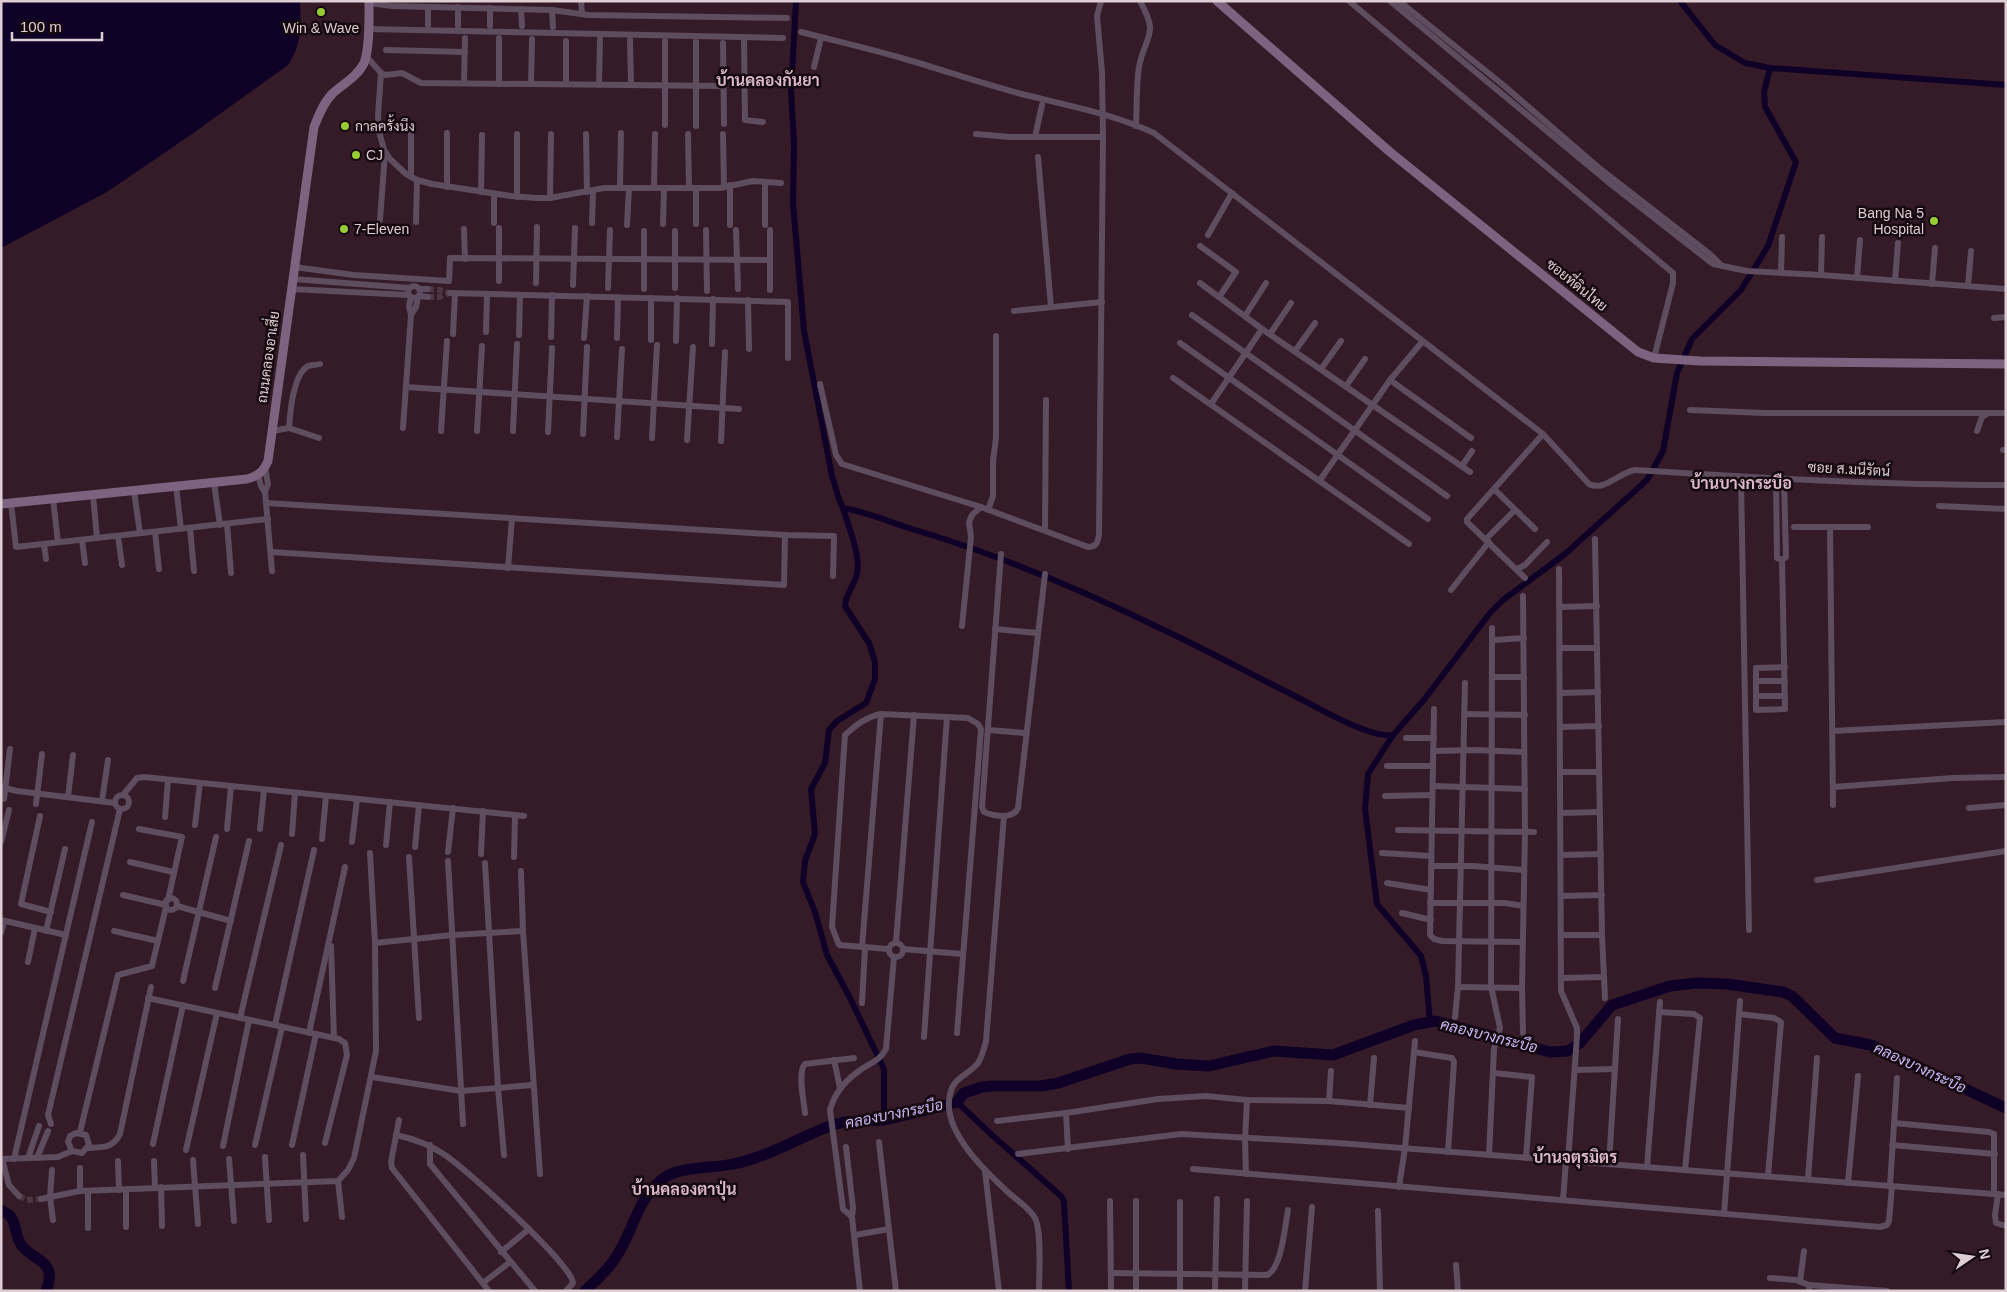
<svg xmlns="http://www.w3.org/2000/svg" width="2007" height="1292" viewBox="0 0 2007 1292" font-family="Arial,Sarabun,sans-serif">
<rect width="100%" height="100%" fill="#341b27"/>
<path fill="#0f0027" d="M1 1H300C301 25 302 45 288 65L192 134 107 192 1 248Z"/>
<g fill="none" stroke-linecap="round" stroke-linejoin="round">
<g stroke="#0f0027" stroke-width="6">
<path d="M796 1 791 91 794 144 793 203 804 331 832 476 839 499 843 508C848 525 861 556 857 573 855 585 845 595 845 606L869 643 875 662V679L866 703 837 721 829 730 825 763 811 789 815 834 805 861 803 882 815 912 827 955 850 998 884 1069V1120"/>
<polyline points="1680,1 1715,45 1745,63 1770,68 2006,85"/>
<path d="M843 508C868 512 889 522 912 529 1000 555 1085 591 1168 632 1210 652 1251 674 1293 695 1315 706 1370 739 1393 735L1423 701 1490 613 1503 600 1565 554 1647 480 1663 451 1677 373 1692 339 1741 290 1768 246 1796 162 1765 107 1764 92 1770 68"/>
<polyline points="1393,735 1368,774 1365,809 1377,904 1421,956 1426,976 1430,1022"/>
<polyline points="957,1102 993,1136 1061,1196 1064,1201 1069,1291"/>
</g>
<g stroke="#0f0027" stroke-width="11">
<path d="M1 1210C4 1212 9 1214 11 1217 17 1226 15 1239 23 1247 36 1262 58 1261 46 1291"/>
<path d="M585 1291C595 1281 607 1271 614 1260 633 1234 634 1205 660 1181 678 1165 711 1169 733 1164 769 1157 799 1137 833 1125L845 1122 884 1120 910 1114 957 1102 964 1093 982 1087 992 1086H1041L1058 1083 1130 1059 1141 1058 1176 1064 1209 1066 1273 1051 1333 1055 1414 1025 1435 1021 1550 1052 1568 1051 1580 1043 1612 1005 1670 986 1696 983 1727 984 1783 992 1792 996 1835 1038 1871 1045 2006 1108"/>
</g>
<g stroke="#4e3641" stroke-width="6" stroke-dasharray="6 3" stroke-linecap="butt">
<polyline points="428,289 440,290 450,293"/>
<polyline points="428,297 439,297 450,293"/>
<polyline points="19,1196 27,1200 41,1199"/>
</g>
<g stroke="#5e4d5f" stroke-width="6">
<polyline points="581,1 582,14"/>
<polyline points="1349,1 1673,273 1673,283 1654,358"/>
<polyline points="1390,1 1613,186 1713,264 1747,271 1821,275 2006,289"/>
<polyline points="1399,1 1502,84 1598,167 1710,254 1721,265"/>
<polyline points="369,3 392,6 552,10 588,15 787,18"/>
<polyline points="428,7 428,25"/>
<polyline points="458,7 458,26"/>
<polyline points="490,8 490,26"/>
<polyline points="521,9 522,26"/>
<polyline points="552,10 553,27"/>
<polyline points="368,29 783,38"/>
<path d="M801 32C836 41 871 49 905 59 943 70 980 83 1018 93 1064 105 1111 113 1154 133L1543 434 1589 484C1604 492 1620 472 1635 470 1759 478 1882 485 2006 485"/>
<polyline points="744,37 745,120 763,122"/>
<polyline points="630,40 631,85"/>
<polyline points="566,41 566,84"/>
<polyline points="723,43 724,124"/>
<polyline points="386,50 465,52"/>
<polyline points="366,56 382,74 386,75 402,73 421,83 723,86"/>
<polyline points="814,67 821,38"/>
<polyline points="381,73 378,115 379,131 384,150 390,159 406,174 417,180 432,184 511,196 536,198 550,198 604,188 720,188 753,181 781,183"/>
<polyline points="464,83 465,38"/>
<polyline points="499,84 499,38"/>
<polyline points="531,84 532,39"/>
<polyline points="599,85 600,39"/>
<polyline points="665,125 665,41"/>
<polyline points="696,126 696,42"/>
<path d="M1136 126C1137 107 1136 86 1139 67 1145 34 1160 37 1140 1"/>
<polyline points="411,132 411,176"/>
<polyline points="517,134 517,197"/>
<polyline points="586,134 587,192"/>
<polyline points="688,134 689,188"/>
<polyline points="723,134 724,187"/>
<polyline points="976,134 1010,137 1103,137"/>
<polyline points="1035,137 1042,105"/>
<polyline points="1038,157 1051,307"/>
<polyline points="730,185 730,225"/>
<polyline points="447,187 447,133"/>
<polyline points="620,188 621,133"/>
<polyline points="654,188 655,134"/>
<polyline points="481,192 482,135"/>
<polyline points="550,198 551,134"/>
<polyline points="380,220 385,153"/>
<polyline points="416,222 417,180"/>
<polyline points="494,223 494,194"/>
<polyline points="592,223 593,191"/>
<polyline points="663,224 664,188"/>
<polyline points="696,224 696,188"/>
<polyline points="627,225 629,188"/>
<polyline points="765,225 765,182"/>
<polyline points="499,228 499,281"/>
<polyline points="464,229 465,259"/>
<polyline points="706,230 707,291"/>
<polyline points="736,230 738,289"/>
<polyline points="675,231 675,288"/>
<polyline points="1208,235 1232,193"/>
<polyline points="1200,246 1236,272 1219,297"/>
<polyline points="294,267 354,275 449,281 450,258 770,260"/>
<polyline points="1781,273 1782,237"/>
<polyline points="1821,275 1822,237"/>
<polyline points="1857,278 1860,240"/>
<polyline points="293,279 410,288"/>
<polyline points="1895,281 1898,243"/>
<polyline points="536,283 537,227"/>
<polyline points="1200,283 1262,329 1470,472"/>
<polyline points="1932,284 1935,248"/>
<polyline points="573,285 575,228"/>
<polyline points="1968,286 1971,251"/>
<circle cx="414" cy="292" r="6"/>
<polyline points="608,288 610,230"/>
<polyline points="291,289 409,295"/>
<polyline points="419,289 428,289"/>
<polyline points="644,289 644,231"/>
<polyline points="770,290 770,230"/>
<polyline points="450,293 788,302 788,358"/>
<polyline points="419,296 428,297"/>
<polyline points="748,300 749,349"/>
<polyline points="1014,311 1102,302"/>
<polyline points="411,315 416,307 418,297"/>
<polyline points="1192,315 1447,496"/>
<polyline points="1245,316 1266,283"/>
<polyline points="1994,318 2006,317"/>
<polyline points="486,332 487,294"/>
<polyline points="453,334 455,294"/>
<polyline points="1270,334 1291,303"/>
<polyline points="519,335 520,295"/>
<polyline points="551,337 552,295"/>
<polyline points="584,338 587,296"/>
<polyline points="617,338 618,297"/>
<polyline points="651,340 651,298"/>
<polyline points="676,341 677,298"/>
<polyline points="1180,343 1428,519"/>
<polyline points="712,344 713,299"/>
<polyline points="1295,351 1315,323"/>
<polyline points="1321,369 1341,341"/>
<polyline points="1173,378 1409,544"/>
<polyline points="1390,380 1471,438"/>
<path d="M820 384 836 455 842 464 981 507 1088 547C1097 547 1098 541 1099 534L1103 137 1102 72 1097 16 1101 1"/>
<polyline points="1346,386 1365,359"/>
<polyline points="406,387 739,409"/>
<polyline points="1211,404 1262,329"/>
<polyline points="1690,410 1764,413 2006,413"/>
<polyline points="289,428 319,438"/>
<polyline points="403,428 411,315 409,306 411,297"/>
<path d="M272 431 289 428C290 413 293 374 308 366 311 365 317 365 320 364"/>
<polyline points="441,431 447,341"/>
<polyline points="477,431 482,346"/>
<polyline points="513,431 517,344"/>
<polyline points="1977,431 1982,417 1989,413"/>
<polyline points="548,432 552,348"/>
<polyline points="583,434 587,347"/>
<polyline points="617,437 622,349"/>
<polyline points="652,438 657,345"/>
<polyline points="687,440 693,347"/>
<polyline points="721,441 725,352"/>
<polyline points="2003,450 2006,450"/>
<polyline points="1462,466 1472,451"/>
<polyline points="265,467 268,484 265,492 272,571"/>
<polyline points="258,475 261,486 265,492"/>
<polyline points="1741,477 1749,930"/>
<polyline points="1776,479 1777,558 1782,560 1786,557 1784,479"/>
<polyline points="1320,480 1390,380 1422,342"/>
<polyline points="214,483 220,525"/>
<polyline points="176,486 181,529"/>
<polyline points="1494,489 1535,529"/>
<polyline points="134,491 140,533"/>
<polyline points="93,495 97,538"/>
<polyline points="53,499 58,542"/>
<polyline points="11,503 16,547 268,519"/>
<polyline points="266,503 785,535 834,536 833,576"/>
<polyline points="1939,506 2006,509"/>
<polyline points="988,510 993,496 993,461 996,438 996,336"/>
<polyline points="227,524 231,573"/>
<polyline points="1794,527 1868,527"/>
<polyline points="1830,527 1833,805"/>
<polyline points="190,528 194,571"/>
<polyline points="1045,530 1046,400"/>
<polyline points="155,532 159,569"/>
<polyline points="118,536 122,565"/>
<polyline points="1486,539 1515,510"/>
<polyline points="1595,539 1602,935 1605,998"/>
<polyline points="82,540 85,563"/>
<polyline points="44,544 46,559"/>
<polyline points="271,552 784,585 785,535"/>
<path d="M1001 554 982 807 984 812C994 816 1013 820 1018 808L1045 574"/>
<polyline points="1782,560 1785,709 1756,710 1756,668 1785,667"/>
<polyline points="508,568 512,518"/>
<polyline points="1517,569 1525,565 1547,542"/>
<polyline points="1559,569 1561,991 1577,1028 1577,1036 1568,1161"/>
<polyline points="1525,578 1467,522 1467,519 1543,434"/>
<polyline points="1451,590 1489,542"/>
<polyline points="1559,607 1597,606"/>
<polyline points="962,626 971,537 969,522 972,515 981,507"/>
<polyline points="995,629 1038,633"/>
<polyline points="1494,640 1524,638"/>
<polyline points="1560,648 1597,648"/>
<polyline points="1493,677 1524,677"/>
<polyline points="1756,681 1785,681"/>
<polyline points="1560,693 1598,692"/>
<polyline points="1756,696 1785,696"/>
<polyline points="1434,709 1430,935 1434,939 1442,941 1523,942"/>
<polyline points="1464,714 1525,715"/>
<polyline points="1560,727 1599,726"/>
<polyline points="988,730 1026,733"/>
<polyline points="1832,731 2006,722"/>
<polyline points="1406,738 1434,738"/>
<polyline points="1433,751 1475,750 1524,752"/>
<polyline points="1387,766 1433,766"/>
<polyline points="1561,772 1599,772"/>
<polyline points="1433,786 1525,789"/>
<polyline points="1,787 17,791 115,803"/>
<polyline points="1833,787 1953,778 2006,777"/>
<circle cx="122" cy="802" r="7"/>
<polyline points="123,795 137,778 144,777 524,816"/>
<polyline points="1385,796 1432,795"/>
<polyline points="68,797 73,755"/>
<polyline points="4,799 10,749"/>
<polyline points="102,801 108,760"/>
<polyline points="36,804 42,754"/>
<polyline points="1969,808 2006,805"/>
<polyline points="1561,813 1600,812"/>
<polyline points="40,816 21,904 51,912"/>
<path d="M1004 816 986 1041C984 1049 982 1057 978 1063 966 1078 951 1076 949 1101 946 1135 987 1173 1010 1194 1018 1201 1030 1209 1035 1218 1042 1232 1039 1274 1039 1291"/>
<polyline points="165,817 168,780"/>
<polyline points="195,825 200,783"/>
<polyline points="139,829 182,837 168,900"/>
<polyline points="227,829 231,786"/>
<polyline points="260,829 264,790"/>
<polyline points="1398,830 1534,832"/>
<polyline points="292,834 295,793"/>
<polyline points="322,839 326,796"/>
<polyline points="1,842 9,810"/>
<polyline points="352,842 357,799"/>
<polyline points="386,845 390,802"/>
<polyline points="415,847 419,805"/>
<polyline points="448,852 453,808"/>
<polyline points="1382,853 1431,856"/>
<polyline points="481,854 483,811"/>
<polyline points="1561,855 1601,854"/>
<polyline points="409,857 419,1018"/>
<polyline points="514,857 515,815"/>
<polyline points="448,861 463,1124"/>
<polyline points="130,862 173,872"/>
<polyline points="485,863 498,1088 504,1155"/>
<polyline points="1431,866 1473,866 1524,870"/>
<polyline points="521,871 523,931 540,1174"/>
<polyline points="1817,880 2006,851"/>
<polyline points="1387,883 1431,890"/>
<polyline points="123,895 166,905"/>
<polyline points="1561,896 1602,895"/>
<circle cx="171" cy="904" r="6"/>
<polyline points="1430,903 1505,903 1523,906"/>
<polyline points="177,906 231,921"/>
<polyline points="1402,913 1431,920"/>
<polyline points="1,920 66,935"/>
<polyline points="46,931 65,849"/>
<polyline points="114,931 158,941"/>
<polyline points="1,933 4,921"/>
<polyline points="1561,935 1602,935"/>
<polyline points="896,942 914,715"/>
<circle cx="896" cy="950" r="7"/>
<polyline points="375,943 453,935 523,931"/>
<polyline points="331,946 334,1038"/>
<polyline points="862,947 881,714"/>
<path d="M888 949 839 945 832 927 845 735C856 725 866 717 881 714L968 718 978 724 981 729 957 1033"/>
<polyline points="903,949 962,954"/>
<polyline points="28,962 35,928"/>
<polyline points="1562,978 1603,977"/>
<polyline points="183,981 216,837"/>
<polyline points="1458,987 1522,988"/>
<polyline points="215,988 249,841"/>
<polyline points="148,998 339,1039 345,1043 347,1055 325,1143"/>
<polyline points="862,1003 865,948"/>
<polyline points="1659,1012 1694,1014 1700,1018 1685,1170"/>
<polyline points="1739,1014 1774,1018 1781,1022 1768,1176"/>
<polyline points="1455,1017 1458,987 1465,683"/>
<polyline points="240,1018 281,845"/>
<polyline points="275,1025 314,850"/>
<polyline points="309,1033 345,867"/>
<polyline points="1523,1033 1522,988 1525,832 1523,596"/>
<polyline points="924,1037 947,717"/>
<polyline points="1414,1052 1452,1058 1454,1062 1448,1152"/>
<polyline points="834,1060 840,1088"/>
<polyline points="1575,1070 1615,1069"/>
<polyline points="1494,1073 1532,1077 1526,1158"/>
<polyline points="372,1077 461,1091 533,1085"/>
<polyline points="1329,1101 1331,1071"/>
<polyline points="1370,1105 1374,1058"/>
<path d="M805 1113C804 1101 797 1072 805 1064L854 1058"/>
<polyline points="1066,1113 1068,1149"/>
<polyline points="399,1120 391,1162 392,1168 489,1291"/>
<polyline points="997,1121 1066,1113 1158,1099 1206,1096 1247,1100 1329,1101 1409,1108"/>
<polyline points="1894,1123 1989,1132 1994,1134 1994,1193"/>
<polyline points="51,1124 48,1115 120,809"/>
<polyline points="80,1132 118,975 152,966 166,907"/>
<path d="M396 1135C415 1139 429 1144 445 1155 466 1169 572 1264 573 1283L566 1291"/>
<polyline points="879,1142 896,1291"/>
<polyline points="153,1144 183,1005"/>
<polyline points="255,1145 282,1027"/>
<polyline points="292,1145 316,1034"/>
<polyline points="430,1145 430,1164 535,1291"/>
<polyline points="1892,1145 1995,1154"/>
<polyline points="223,1146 249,1020"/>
<polyline points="846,1147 853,1208 852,1217"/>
<path d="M87 1148C103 1147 112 1149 120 1134L151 987"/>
<polyline points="186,1150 217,1013"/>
<polyline points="1018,1154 1181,1134 1338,1143 2006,1195"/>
<polyline points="303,1155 306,1219"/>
<polyline points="1489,1155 1494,1049 1500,1028 1491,986 1492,628"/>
<polyline points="265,1157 269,1220"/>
<polyline points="28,1158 39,1126"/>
<polyline points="37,1158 48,1131"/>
<polyline points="1,1159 58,1157 72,1151 82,1153 89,1145 86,1135 76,1133 70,1136 68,1142 72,1151"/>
<polyline points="2,1159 9,1185 19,1196"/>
<polyline points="14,1159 92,822"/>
<polyline points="229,1159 234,1221"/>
<polyline points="193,1160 198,1224"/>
<polyline points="118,1161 119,1190"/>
<polyline points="154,1161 155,1187"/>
<polyline points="1609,1164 1618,1019"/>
<polyline points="1647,1167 1660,1002"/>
<polyline points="1193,1169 1880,1227 1887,1225 1889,1221 1892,1186"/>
<polyline points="52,1170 50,1197 53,1220"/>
<polyline points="985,1171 999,1291"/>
<polyline points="1246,1174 1245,1139 1247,1100"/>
<polyline points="1808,1179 1817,1058"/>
<polyline points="338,1181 342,1217"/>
<polyline points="1848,1183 1858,1076"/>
<polyline points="1890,1186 1897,1078"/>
<polyline points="161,1187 162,1226"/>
<polyline points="1399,1187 1405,1148 1415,1041"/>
<polyline points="126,1190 126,1227"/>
<polyline points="80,1191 80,1168"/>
<polyline points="88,1191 88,1228"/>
<polyline points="1998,1194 1995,1215 1996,1223 2006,1226"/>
<polyline points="41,1199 80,1191 338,1181 348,1170 354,1158 376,1051 375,943 370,853"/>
<polyline points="1563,1200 1566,1161"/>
<polyline points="1110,1201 1111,1291"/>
<polyline points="1378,1211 1380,1291"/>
<polyline points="1724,1214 1740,1001"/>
<polyline points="855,1235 889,1229"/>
<polyline points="501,1252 529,1229"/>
<polyline points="1456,1265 1458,1291"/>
<path d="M1111 1273 1267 1275C1282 1268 1285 1225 1288 1210"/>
<polyline points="1770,1278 1796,1280 1809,1285"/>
<polyline points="1800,1282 1804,1251"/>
<polyline points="483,1283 510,1262"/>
<path d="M860 1291 852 1217 843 1209 830 1110C835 1091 847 1079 863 1068 873 1062 881 1059 886 1049L894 957"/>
<polyline points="1136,1291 1136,1201"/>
<polyline points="1180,1291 1180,1202"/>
<polyline points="1215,1291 1217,1199"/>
<polyline points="1245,1291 1247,1201"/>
<polyline points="1305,1291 1312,1207"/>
<polyline points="1809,1291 1809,1285 1887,1291"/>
</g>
<g stroke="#7e6380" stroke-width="9">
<polyline points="1217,1 1390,152 1638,352 1654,358 1700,361 2006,364"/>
<path d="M1 504 247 479C258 476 263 472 268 461L314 127C319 114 324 102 333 93 343 84 358 76 364 63 370 48 369 18 369 1"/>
</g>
</g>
<g fill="#99cb35" stroke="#150a0f" stroke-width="2">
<circle cx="321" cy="12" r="5"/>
<circle cx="345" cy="126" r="5"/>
<circle cx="356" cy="155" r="5"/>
<circle cx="1934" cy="221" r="5"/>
<circle cx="344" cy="229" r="5"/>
</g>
<g text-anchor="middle" stroke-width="5" stroke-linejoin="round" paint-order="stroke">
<g font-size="14" fill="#dfcdd4" stroke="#150a0f" text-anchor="start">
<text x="321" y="33" text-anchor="middle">Win &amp; Wave</text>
<text x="355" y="131">กาลครั้งนึง</text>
<text x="366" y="160">CJ</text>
<text x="1924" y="218" text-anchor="end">Bang Na 5<tspan x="1924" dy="16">Hospital</tspan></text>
<text x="354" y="234">7-Eleven</text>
</g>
<g font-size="14" fill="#dfcdd4" stroke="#150a0f">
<text transform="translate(1577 285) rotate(39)" y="5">ซอยที่ดินไทย</text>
<text transform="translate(268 357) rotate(-82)" y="5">ถนนคลองอาเสี่ย</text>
<text transform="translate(1849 469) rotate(3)" y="5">ซอย ส.มนีรัตน์</text>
</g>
<g font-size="15" font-style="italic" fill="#c9b8f7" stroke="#150a0f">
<text transform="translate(1489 1036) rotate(14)" y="5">คลองบางกระบือ</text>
<text transform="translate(1920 1068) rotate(25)" y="5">คลองบางกระบือ</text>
<text transform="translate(894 1114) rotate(-11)" y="5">คลองบางกระบือ</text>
</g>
<g font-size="16" font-weight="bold" fill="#dbb9c7" stroke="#150a0f">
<text x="768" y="86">บ้านคลองกันยา</text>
<text x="1741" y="489">บ้านบางกระบือ</text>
<text x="1575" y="1163">บ้านจตุรมิตร</text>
<text x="684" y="1195">บ้านคลองตาปุ่น</text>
</g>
</g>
<rect width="2007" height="1292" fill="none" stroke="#dfcdd4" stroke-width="5"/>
<g transform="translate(1972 1257) rotate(77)" stroke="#150a0f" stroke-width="4" paint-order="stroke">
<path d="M0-4L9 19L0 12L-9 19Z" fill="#dfcdd4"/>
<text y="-8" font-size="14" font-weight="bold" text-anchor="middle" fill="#dfcdd4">N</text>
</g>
<path d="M12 32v8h90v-8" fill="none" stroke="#dfcdd4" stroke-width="2.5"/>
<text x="20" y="32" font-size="15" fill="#dfcdd4" stroke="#150a0f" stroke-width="4" paint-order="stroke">100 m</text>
</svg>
